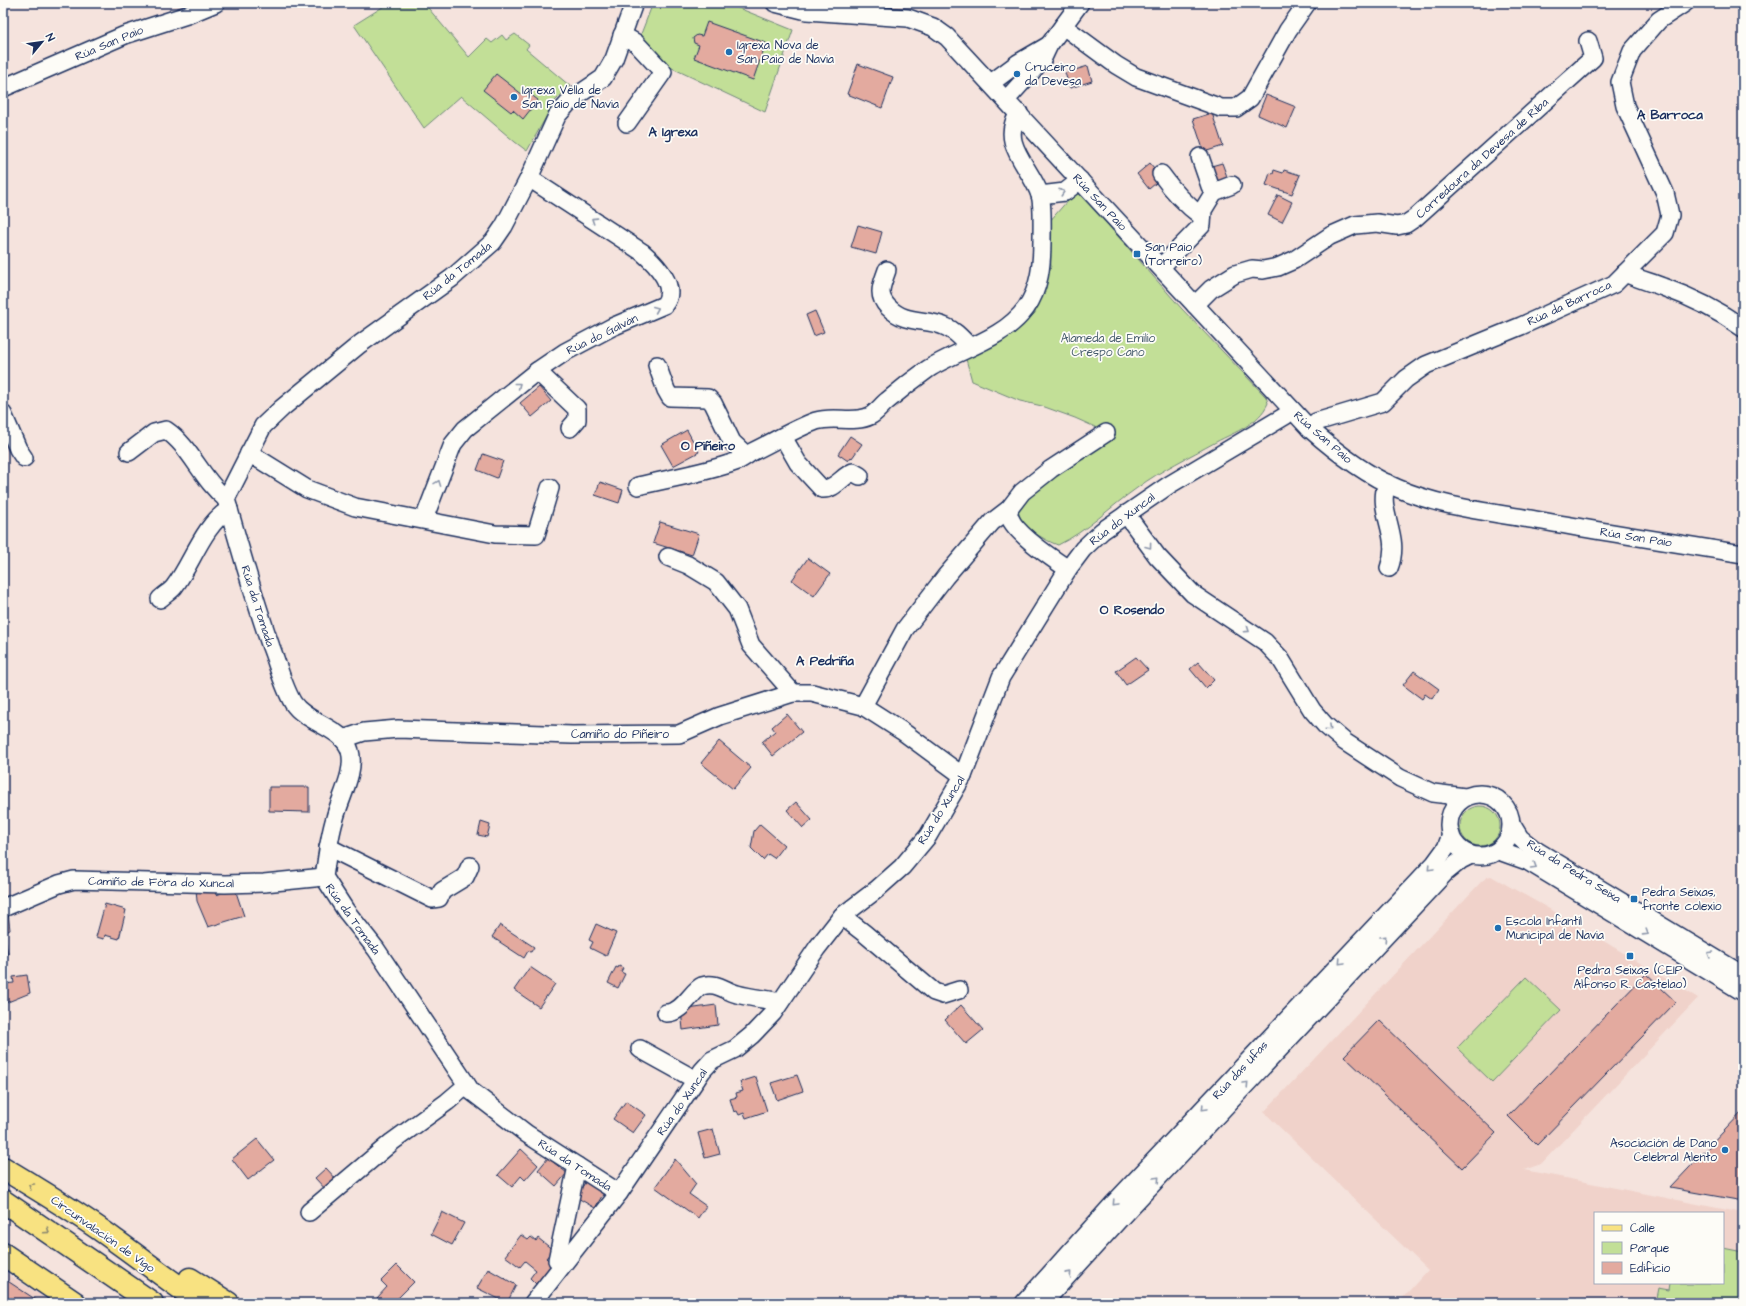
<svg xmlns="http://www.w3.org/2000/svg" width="1746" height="1306" viewBox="0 0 1746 1306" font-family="'Architects Daughter',sans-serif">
<rect width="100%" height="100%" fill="#f5e3dd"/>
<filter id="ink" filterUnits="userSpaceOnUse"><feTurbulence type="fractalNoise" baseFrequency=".025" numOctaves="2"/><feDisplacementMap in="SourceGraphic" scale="8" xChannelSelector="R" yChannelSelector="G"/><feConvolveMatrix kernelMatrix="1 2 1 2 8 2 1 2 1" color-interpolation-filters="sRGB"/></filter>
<g filter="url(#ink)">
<g fill="#f0d2ca" fill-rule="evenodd">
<path d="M1491 876 1567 919 1698 998 1541 1164 1524 1170 1743 1213V1303L1399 1302 1428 1270 1264 1112 1481 882 1487 877ZM1595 1213H1723V1283H1595Z"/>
<polygon points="3,1271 52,1303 3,1303"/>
</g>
<g fill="#c2df97" stroke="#6e877a">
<polygon points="389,3 424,3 469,57 487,39 492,43 502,35 506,40 515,34 529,45 526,49 570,86 555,101 527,151 515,142 461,96 424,128 354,25"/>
<polygon points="653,3 726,3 793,30 765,112 672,68 639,39"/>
<path d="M1075 192H1079L1182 309 1266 397 1268 403C1259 424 1235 432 1216 442 1189 457 1161 470 1137 488 1110 507 1087 531 1058 545 1046 541 1023 528 1019 515 1018 512 1019 508 1018 505L1025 496 1108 439 1095 427 1075 418 1042 406 1020 401 972 381 966 359 1014 334 1035 313 1051 266 1049 222Z"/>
<circle cx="1480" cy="826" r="20"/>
<polygon points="1526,977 1561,1010 1492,1082 1457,1048"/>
<polygon points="1723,1248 1743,1252 1743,1303 1655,1303 1658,1288 1669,1290 1670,1283 1723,1283"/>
</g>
<g fill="#e3aa9f" stroke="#1b2f5e">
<polygon points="707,22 766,43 753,80 694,58 699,45 694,43 693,38 697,35 702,36"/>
<polygon points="858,64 893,77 882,108 847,94"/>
<polygon points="1088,66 1092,81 1070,88 1065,73"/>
<polygon points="496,74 523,95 526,91 538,100 523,119 513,110 511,112 483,90"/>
<polygon points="1266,95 1296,107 1287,128 1258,115"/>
<polygon points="1212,113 1223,146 1204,152 1193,119"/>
<polygon points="1150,163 1162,178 1149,189 1137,174"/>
<polygon points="1222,163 1229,182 1214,187 1208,167"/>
<polygon points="1274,170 1283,173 1284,170 1300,175 1292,194 1266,185 1270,173 1273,174"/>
<polygon points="1278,195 1292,202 1282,222 1268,215"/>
<polygon points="858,225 882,232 876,254 851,247"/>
<polygon points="815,311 824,332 814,336 806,315"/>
<polygon points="539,387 551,401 532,417 520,403"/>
<polygon points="687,430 699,452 673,466 661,445"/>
<polygon points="850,436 862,444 852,458 851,457 848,461 838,454"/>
<polygon points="483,454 503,461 497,478 477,470"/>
<polygon points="600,482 623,490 619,503 595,495"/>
<polygon points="660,522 699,534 692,555 653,543"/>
<polygon points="808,558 830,574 814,596 792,580"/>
<polygon points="1136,657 1148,670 1126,685 1116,671"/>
<polygon points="1198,662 1214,680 1206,688 1190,669"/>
<polygon points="1414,671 1439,689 1432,699 1425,694 1422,699 1403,685"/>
<polygon points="787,714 802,732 773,756 762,742 775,731 772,727"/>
<polygon points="719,741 751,768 733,789 701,763"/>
<polygon points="269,787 309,787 309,812 269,811"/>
<polygon points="796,802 812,820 803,828 787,810"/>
<polygon points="481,822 490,825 487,837 478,835"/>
<polygon points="760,824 784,845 774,858 768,854 763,860 751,848 754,831"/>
<polygon points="196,889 214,889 216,895 235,889 244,916 208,927 197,901"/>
<polygon points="105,904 126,910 119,939 105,935 104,939 96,937"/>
<polygon points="8,912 10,930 4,933 8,954 3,954 3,914"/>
<polygon points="596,924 616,933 606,956 590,948 593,942 589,940"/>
<polygon points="500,925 534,947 531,952 528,951 524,958 492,937"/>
<polygon points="619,966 623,968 621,972 625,974 618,988 608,983 616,967 618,968"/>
<polygon points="530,967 555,984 539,1007 514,990"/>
<polygon points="1646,974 1676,1002 1537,1145 1508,1116"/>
<polygon points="27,975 30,993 3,1004 3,984 14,983 13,977"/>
<polygon points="716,1005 718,1025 683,1030 681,1010"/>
<polygon points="961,1005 983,1030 966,1044 945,1020"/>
<polygon points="1379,1020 1496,1133 1462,1168 1344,1056"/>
<polygon points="797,1075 803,1091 777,1100 771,1083"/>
<polygon points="756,1077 767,1111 746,1118 744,1113 739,1115 737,1111 734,1112 730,1099 737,1097 736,1093 743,1091 740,1082"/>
<polygon points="626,1101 646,1115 633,1133 613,1119"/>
<polygon points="1743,1111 1743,1201 1670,1188"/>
<polygon points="713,1129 720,1154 705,1158 698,1133"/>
<polygon points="257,1139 274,1160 248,1180 232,1159"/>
<polygon points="521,1149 538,1165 525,1180 521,1176 512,1187 498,1175"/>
<polygon points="548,1158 567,1173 556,1186 538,1170"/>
<polygon points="675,1159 696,1184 689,1194 706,1206 698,1218 655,1187"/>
<polygon points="326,1168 338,1181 327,1191 315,1178"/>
<polygon points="586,1181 605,1191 595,1208 576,1197"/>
<polygon points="442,1212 464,1223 452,1245 431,1234"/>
<polygon points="521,1235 528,1240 531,1237 536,1241 538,1238 553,1250 546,1258 552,1264 536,1284 530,1278 536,1270 525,1261 520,1267 505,1256"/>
<polygon points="397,1265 414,1282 393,1303 382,1303 377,1298 387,1287 381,1281"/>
<polygon points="488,1269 516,1285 507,1303 477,1288"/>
<polygon points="3,1278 41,1303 3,1303"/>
</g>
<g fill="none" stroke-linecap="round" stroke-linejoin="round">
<g stroke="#1b2f5e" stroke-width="20">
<g id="minor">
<path d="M775 3 807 11 908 18 933 27 947 37 1310 429C1336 452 1364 474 1397 488 1440 507 1490 512 1536 520 1605 532 1674 543 1743 554"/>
<polyline points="1063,26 1116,65 1136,77 1221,108 1236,108 1250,98 1288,30 1307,3"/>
<polyline points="622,35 636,43 663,72 627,123"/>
<polyline points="991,83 1018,63 1049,45"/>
<polyline points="3,88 125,35 187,15 216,3"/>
<polyline points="1006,100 1042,60 1049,45 1080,3"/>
<polyline points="1200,157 1210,186 1214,192"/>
<path d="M1161 174C1173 191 1185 204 1201 216"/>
<polyline points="1040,195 1065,192 1080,180"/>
<polyline points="1161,267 1202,225 1203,210 1214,192 1232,185"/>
<path d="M887 270C882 285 876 294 888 307 907 326 925 317 946 327 956 331 962 339 970 347"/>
<path d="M1625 273C1638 279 1650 282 1663 287 1691 297 1719 311 1743 328"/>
<polyline points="1195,305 1211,289 1235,274 1252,269 1263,270 1278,267 1294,260 1330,236 1355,225 1377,223 1397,226 1406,224 1415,218 1593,58 1588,41"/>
<polyline points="657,365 666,390 670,397 708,398 713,403 732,442 746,455"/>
<polyline points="537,371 577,409 577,420 570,428"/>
<polyline points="3,414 18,449 24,458"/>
<polyline points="1310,429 1316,422 1383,402 1406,379 1426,365 1521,326 1614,284 1665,233 1670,215 1665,193 1625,106 1620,82 1632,51 1659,20 1685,3"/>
<path d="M783 437 798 463 822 489C835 490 842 476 853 472L860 476"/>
<path d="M129 452 154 433 166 430C191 447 202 480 226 499"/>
<polyline points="249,453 307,489 355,507 495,534 536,535 550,488"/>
<path d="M1387 483C1376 512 1402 535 1389 568"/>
<path d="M638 486C671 478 704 473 735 462 741 460 747 455 752 452 773 442 794 429 816 421 834 415 854 424 870 416 876 413 882 405 887 401 900 390 914 379 928 369 959 349 1003 340 1026 308 1040 288 1042 264 1042 240 1042 229 1043 204 1040 195 1031 167 998 143 1019 113"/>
<path d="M1009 509C1009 512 1009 516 1010 518 1016 534 1053 559 1068 569"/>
<polyline points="1126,514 1157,556 1193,594 1265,642 1280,658 1312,710 1325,725 1345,742 1400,778 1433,793 1465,797"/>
<path d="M424 519 453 444 465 429 537 371 565 352 612 327 664 305C679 287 655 263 642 252L529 178"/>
<polyline points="668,557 688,565 716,582 737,609 751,645 793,693"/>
<path d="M160 599C164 595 171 591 174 587 193 562 202 527 229 509"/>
<polyline points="863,706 905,629 945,577 992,522 1009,509 1022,492 1051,469 1106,433"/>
<polyline points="343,739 364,732 398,729 572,735 679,734 720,716 793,693 812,693 863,706 902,731 963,776"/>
<circle cx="1480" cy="825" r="31"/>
<polyline points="1512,825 1520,838 1534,849 1743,975"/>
<polyline points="328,847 432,899 439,898 442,891 465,877 470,866"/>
<polyline points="1499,851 1527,861 1743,992"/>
<polyline points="3,908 59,884 74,880 225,884 264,883 324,877"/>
<polyline points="842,916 864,933 934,992 943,995 959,990"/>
<path d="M666 1013C682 1014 692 990 702 986 716 981 725 991 737 994 751 998 766 999 780 1002"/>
<polyline points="640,1049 696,1080"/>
<path d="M619 1193 527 1134 471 1091 376 949 346 911 324 877C327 857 329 837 335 818 340 798 356 771 350 751 344 728 306 723 293 703 283 686 278 665 271 647 254 598 240 549 226 499L263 426 282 408 360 344 452 278 493 242 504 226 529 178 557 116 572 99 603 78 614 59 634 3"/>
<polyline points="309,1212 392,1142 447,1102 467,1085"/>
<polyline points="557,1260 577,1166"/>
<polyline points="533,1303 619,1193 702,1071 712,1060 735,1049 752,1035 773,1013 817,948 842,916 876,890 902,867 928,836 963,776 1001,677 1068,569 1083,549 1102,531 1169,485 1285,416 1291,409"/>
<polyline points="1024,1303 1115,1202 1435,863 1446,848 1451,835"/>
<polyline points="1043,1303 1126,1212 1445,873 1461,860 1471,855"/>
</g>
</g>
<g stroke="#1b2f5e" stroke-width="25">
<polyline id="major" points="3,1254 75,1303"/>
</g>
<g stroke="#1b2f5e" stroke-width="25">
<g id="highway">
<path d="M3 1168C41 1191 80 1214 116 1241 144 1261 172 1283 202 1303"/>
<polyline points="3,1201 152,1303"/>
<polyline points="190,1279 228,1303"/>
</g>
</g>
<use href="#minor" stroke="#fdfcf7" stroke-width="17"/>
<use href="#major" stroke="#f8e281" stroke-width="22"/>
<use href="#highway" stroke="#f8e281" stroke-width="22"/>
</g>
<defs><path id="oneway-chevron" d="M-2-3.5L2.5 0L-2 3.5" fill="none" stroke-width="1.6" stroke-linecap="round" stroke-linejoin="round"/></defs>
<g stroke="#8c96aa">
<use href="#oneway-chevron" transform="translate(1062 192) rotate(-18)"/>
<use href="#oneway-chevron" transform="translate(594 220) rotate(-147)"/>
<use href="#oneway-chevron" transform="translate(656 309) rotate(-23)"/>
<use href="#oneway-chevron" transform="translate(518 385) rotate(-38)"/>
<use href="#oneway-chevron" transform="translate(438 483) rotate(-69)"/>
<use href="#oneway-chevron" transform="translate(1149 546) rotate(53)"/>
<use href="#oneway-chevron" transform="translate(1247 630) rotate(34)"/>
<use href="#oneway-chevron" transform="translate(1329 728) rotate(43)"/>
<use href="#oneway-chevron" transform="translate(1534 866) rotate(31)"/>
<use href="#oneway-chevron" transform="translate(1430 868) rotate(133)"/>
<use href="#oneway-chevron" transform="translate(1646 933) rotate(32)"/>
<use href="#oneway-chevron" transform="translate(1384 938) rotate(-47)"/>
<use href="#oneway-chevron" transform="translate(1710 954) rotate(-149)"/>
<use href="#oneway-chevron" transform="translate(1341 962) rotate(133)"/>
<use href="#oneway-chevron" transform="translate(1246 1084) rotate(-47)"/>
<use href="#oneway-chevron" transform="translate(1204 1108) rotate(133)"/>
<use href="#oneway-chevron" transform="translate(1157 1179) rotate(-47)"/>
<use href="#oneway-chevron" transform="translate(1115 1203) rotate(133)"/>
<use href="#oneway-chevron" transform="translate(1069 1274) rotate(-48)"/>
</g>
<g stroke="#8a8870">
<use href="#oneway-chevron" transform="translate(31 1186) rotate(-149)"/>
<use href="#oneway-chevron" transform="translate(47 1231) rotate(34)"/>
</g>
</g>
<g fill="#1f6fb2" stroke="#fdfcf7" stroke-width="1.5">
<circle cx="729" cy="52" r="4"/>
<circle cx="1017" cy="74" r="4"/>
<circle cx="514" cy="97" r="4"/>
<rect x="1133" y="250" width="8" height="8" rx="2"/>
<rect x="1630" y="895" width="8" height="8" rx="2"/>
<circle cx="1498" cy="928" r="4"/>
<rect x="1626" y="952" width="8" height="8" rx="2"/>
<circle cx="1725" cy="1150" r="4"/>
</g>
<g text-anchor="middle" stroke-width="3.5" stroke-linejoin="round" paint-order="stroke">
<g font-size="12" fill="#1b2f5e" stroke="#fdfcf7">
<text transform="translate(109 43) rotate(-23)" y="4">Rúa San Paio</text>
<text transform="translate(1482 158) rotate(-42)" y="4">Corredoura da Devesa de Riba</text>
<text transform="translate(1100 202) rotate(47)" y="4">Rúa San Paio</text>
<text transform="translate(457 271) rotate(-39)" y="4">Rúa da Tomada</text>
<text transform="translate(1569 303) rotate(-25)" y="4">Rúa da Barroca</text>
<text transform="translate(602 334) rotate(-26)" y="4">Rúa do Galván</text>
<text transform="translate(1323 437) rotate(41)" y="4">Rúa San Paio</text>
<text transform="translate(1122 519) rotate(-37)" y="4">Rúa do Xuncal</text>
<text transform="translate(1636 537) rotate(9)" y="4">Rúa San Paio</text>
<text transform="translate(258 606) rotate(72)" y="4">Rúa da Tomada</text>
<text x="620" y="738">Camiño do Piñeiro</text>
<text transform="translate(941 810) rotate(-58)" y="4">Rúa do Xuncal</text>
<text transform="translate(1574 871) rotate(32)" y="4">Rúa da Pedra Seixa</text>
<text transform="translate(161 882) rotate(1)" y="4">Camiño de Fóra do Xuncal</text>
<text transform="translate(353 919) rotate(54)" y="4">Rúa da Tomada</text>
<text transform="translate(1240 1070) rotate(-47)" y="4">Rúa das Ufas</text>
<text transform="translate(682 1102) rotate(-55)" y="4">Rúa do Xuncal</text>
<text transform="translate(575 1165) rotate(33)" y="4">Rúa da Tomada</text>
<text transform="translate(103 1234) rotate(35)" y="4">Circunvalación de Vigo</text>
</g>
<g font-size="12" fill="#1b2f5e" stroke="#fdfcf7" text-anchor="start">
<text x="737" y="49">Igrexa Nova de<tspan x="737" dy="14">San Paio de Navia</tspan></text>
<text x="1025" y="71">Cruceiro<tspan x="1025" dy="14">da Devesa</tspan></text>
<text x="522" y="94">Igrexa Vella de<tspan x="522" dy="14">San Paio de Navia</tspan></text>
<text x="1145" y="251">San Paio<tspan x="1145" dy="14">(Torreiro)</tspan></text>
<text x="1642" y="896">Pedra Seixas,<tspan x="1642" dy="14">fronte colexio</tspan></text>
<text x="1506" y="925">Escola Infantil<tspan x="1506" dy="14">Municipal de Navia</tspan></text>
<text x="1630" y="974" text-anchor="middle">Pedra Seixas (CEIP<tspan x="1630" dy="14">Alfonso R. Castelao)</tspan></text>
<text x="1717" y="1147" text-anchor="end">Asociación de Dano<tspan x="1717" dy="14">Celebral Alento</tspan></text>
</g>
<g font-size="12" fill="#455b6c" stroke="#fdfcf7">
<text x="1108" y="342">Alameda de Emilio<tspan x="1108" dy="14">Crespo Cano</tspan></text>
</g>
<g font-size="13" font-weight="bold" fill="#1b2f5e" stroke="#fdfcf7">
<text x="1670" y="119">A Barroca</text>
<text x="673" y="136">A Igrexa</text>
<text x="708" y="450">O Piñeiro</text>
<text x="1132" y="614">O Rosendo</text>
<text x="825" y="665">A Pedriña</text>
</g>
</g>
<rect width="1746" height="1306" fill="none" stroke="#fdfcf7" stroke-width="16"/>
<rect x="8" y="8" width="1730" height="1290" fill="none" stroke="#1b2f5e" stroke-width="1.5" filter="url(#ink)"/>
<rect x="1594" y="1212" width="130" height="72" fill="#fdfcf7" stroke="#a3aaba"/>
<rect x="1602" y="1225" width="20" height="6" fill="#f8e281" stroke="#a3aaba"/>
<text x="1630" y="1232" font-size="12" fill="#1b2f5e">Calle</text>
<rect x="1602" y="1242" width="20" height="12" fill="#c2df97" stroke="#a3aaba"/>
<text x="1630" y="1252" font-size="12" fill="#1b2f5e">Parque</text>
<rect x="1602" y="1262" width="20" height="12" fill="#e3aa9f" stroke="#a3aaba"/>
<text x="1630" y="1272" font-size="12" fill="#1b2f5e">Edificio</text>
<g transform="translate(42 42) rotate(61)" stroke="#fdfcf7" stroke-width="3" paint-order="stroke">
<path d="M0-3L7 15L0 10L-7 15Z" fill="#1b2f5e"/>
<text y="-6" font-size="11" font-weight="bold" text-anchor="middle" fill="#1b2f5e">N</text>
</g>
</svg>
